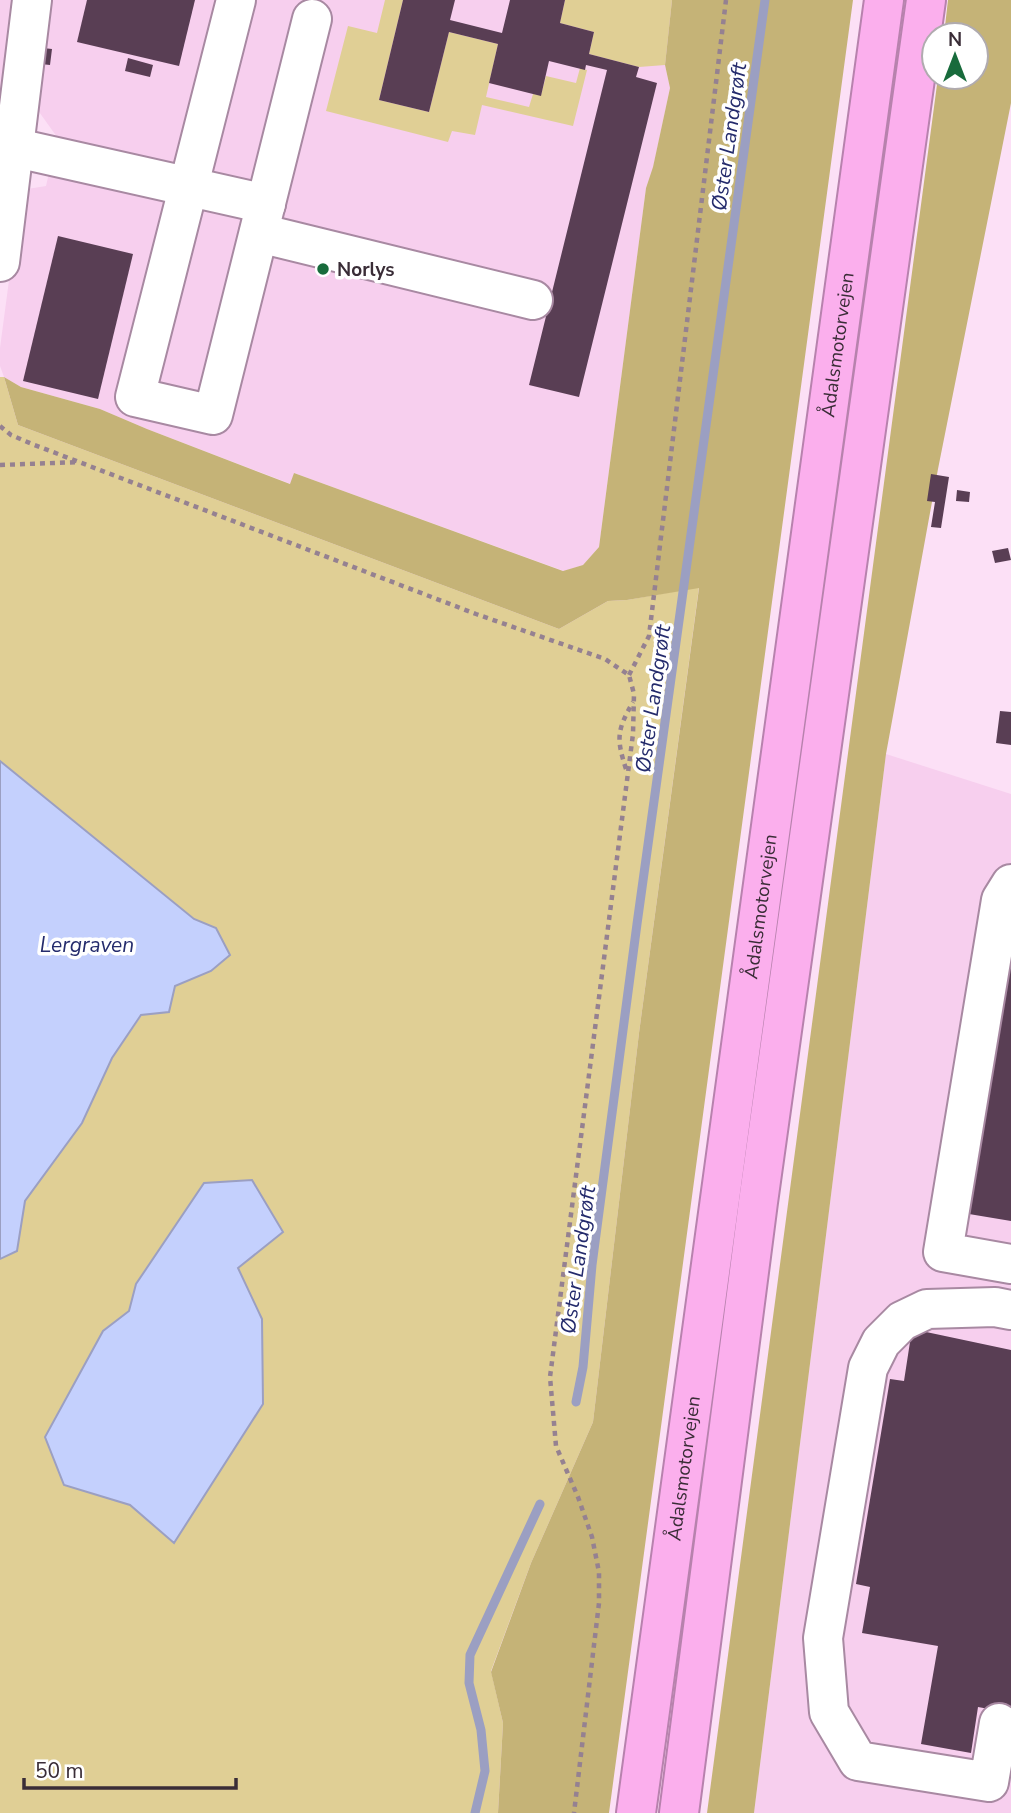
<svg xmlns="http://www.w3.org/2000/svg" width="1011" height="1813" viewBox="0 0 1011 1813" font-family="'Nunito Sans',sans-serif">
<rect width="100%" height="100%" fill="#fce0f6"/>
<g fill="#f7cfee">
<polygon points="0,0 19,0 0,176"/>
<polygon points="46,0 672,0 665,65 670,88 653,168 646,188 599,547 583,565 564,571 294,473 291,484 147,429 100,409 21,387 4,377 0,366 0,348 21,190 46,186 57,137 32,102"/>
<polygon points="886,754 1011,794 1011,1813 754,1813"/>
</g>
<g fill="#e0cf95" fill-rule="evenodd">
<polygon points="385,0 403,0 379,100 429,112 449,32 498,44 486,97 529,107 533,94 541,95 546,76 576,83 580,68 587,70 573,126 482,105 475,135 452,131 448,142 326,111 348,26 377,33"/>
<polygon points="565,0 672,0 665,65 639,67 589,54 594,32 560,23"/>
<path d="M0 377H4L18 425 559 629 608 601 627 600 699 587 639 1033 593 1422 531 1563 491 1671 503 1723 498 1813H0V1259L17 1251 25 1201 82 1123 112 1058 142 1015 169 1011 175 986 211 971 216 928 194 919 0 761ZM252 1180 283 1232 238 1268 262 1319 174 1542 130 1505 64 1485 103 1331 129 1311Z"/>
</g>
<g fill="#c5b377">
<polygon points="672,0 853,0 609,1813 498,1813 503,1723 491,1672 531,1563 593,1422 639,1033 699,588 627,600 608,601 559,629 18,425 4,377 21,387 100,409 147,429 290,484 294,473 563,571 583,565 599,547 646,188 653,167 670,88 665,65"/>
<polygon points="948,0 1011,0 1011,103 938,469 886,754 754,1813 707,1813 938,77 976,77 976,35 944,35"/>
</g>
<g fill="#c4d0fd" stroke="#9b9fc2" stroke-width="2">
<polygon points="0,761 194,919 216,928 230,955 211,971 175,986 169,1012 141,1015 112,1058 82,1123 25,1201 17,1251 0,1259"/>
<polygon points="252,1180 283,1232 238,1268 262,1319 263,1404 174,1543 130,1505 64,1485 45,1437 103,1331 129,1311 136,1284 204,1183"/>
</g>
<g fill="none" stroke-linecap="round" stroke-linejoin="round">
<g stroke="#9b9fc2" stroke-width="9">
<polyline points="576,1402 583,1367 592,1265 637,924 765,0"/>
<polyline points="475,1813 485,1771 481,1730 469,1683 470,1655 540,1504"/>
</g>
</g>
<g fill="#593e54">
<polygon points="87,0 195,0 179,66 77,42"/>
<polygon points="403,0 455,0 450,20 502,33 510,0 565,0 560,23 594,32 589,54 639,67 636,77 657,83 579,397 529,385 607,70 586,65 585,70 549,61 541,96 489,83 498,44 449,32 429,112 379,100"/>
<polygon points="43,48 52,49 50,65 41,64"/>
<polygon points="128,58 153,65 150,77 125,71"/>
<polygon points="58,236 133,254 98,399 23,381"/>
<polygon points="931,474 949,477 941,528 931,527 935,502 927,501"/>
<polygon points="957,490 970,492 969,502 956,501"/>
<polygon points="1008,548 1011,560 995,563 992,551"/>
<polygon points="1000,711 1011,712 1011,745 996,743"/>
<polygon points="1010,958 1011,958 1011,1221 969,1214"/>
<polygon points="912,1329 1011,1350 1011,1713 978,1707 971,1753 921,1744 938,1646 862,1633 870,1587 856,1584 890,1379 904,1381"/>
</g>
<g fill="none" stroke-linecap="round" stroke-linejoin="round">
<g stroke="#a889a2" stroke-width="42">
<g id="minor">
<polyline points="236,0 135,397 213,415 312,19"/>
<polyline points="12,147 266,204"/>
<polyline points="259,233 533,300"/>
<polyline points="0,262 32,0"/>
<polyline points="1011,884 1001,900 943,1252 1011,1264"/>
<polyline points="999,1723 989,1782 858,1761 829,1712 823,1638 868,1368 881,1342 902,1321 927,1309 995,1307 1011,1310"/>
</g>
</g>
<g stroke="#b782ad" stroke-width="42">
<g id="highway">
<path id="s1" d="M636 1813 884 0"/>
<polyline points="679,1813 758,1202 926,0"/>
</g>
</g>
<g stroke="#958191" stroke-width="4.5" stroke-dasharray="5 5" stroke-linecap="butt">
<polyline points="0,426 11,435 32,444 476,614 605,659 629,675 634,694 633,734 550,1377 556,1446 578,1497 592,1537 599,1572 599,1603 574,1813"/>
<polyline points="0,465 80,462"/>
<polyline points="629,675 649,636 726,0"/>
<path d="M626 769C616 738 617 730 633 702"/>
</g>
<use href="#minor" stroke="#fff" stroke-width="38"/>
<use href="#highway" stroke="#fbafed" stroke-width="38"/>
</g>
<circle fill="#186b3c" stroke="#fff" stroke-width="2.5" cx="323" cy="269" r="7"/>
<g text-anchor="middle" stroke-width="7" stroke-linejoin="round" paint-order="stroke">
<g font-size="19" font-weight="bold" fill="#3a2d37" stroke="#fff" text-anchor="start">
<text x="337" y="276">Norlys</text>
</g>
<g font-size="19" fill="#3a2d37" stroke="#fff">
<text dy="7" stroke="none"><textPath href="#s1" startOffset="1482">Ådalsmotorvejen</textPath></text>
<text dy="7" stroke="none"><textPath href="#s1" startOffset="915">Ådalsmotorvejen</textPath></text>
<text dy="7" stroke="none"><textPath href="#s1" startOffset="348">Ådalsmotorvejen</textPath></text>
</g>
<g font-size="21" font-style="italic" fill="#242b6c" stroke="#fff">
<text transform="translate(729 137) rotate(-82)" y="7">Øster Landgrøft</text>
<text transform="translate(653 699) rotate(-82)" y="7">Øster Landgrøft</text>
<text x="87" y="952">Lergraven</text>
<text transform="translate(578 1260) rotate(-82)" y="7">Øster Landgrøft</text>
</g>
</g>
<g transform="translate(955 56)"><circle r="33" fill="#ffffff" stroke="#b0abaf" stroke-width="2"/>
<path d="M0-5L12 26L0 18L-12 26Z" fill="#186b3c"/>
<text y="-10" font-size="19" font-weight="bold" text-anchor="middle" fill="#3a2d37">N</text>
</g>
<path d="M24 1778v10h212v-10" fill="none" stroke="#3a2d37" stroke-width="3.5"/>
<text x="35" y="1778" font-size="21" fill="#3a2d37" stroke="#ffffff" stroke-width="5" paint-order="stroke">50 m</text>
</svg>
